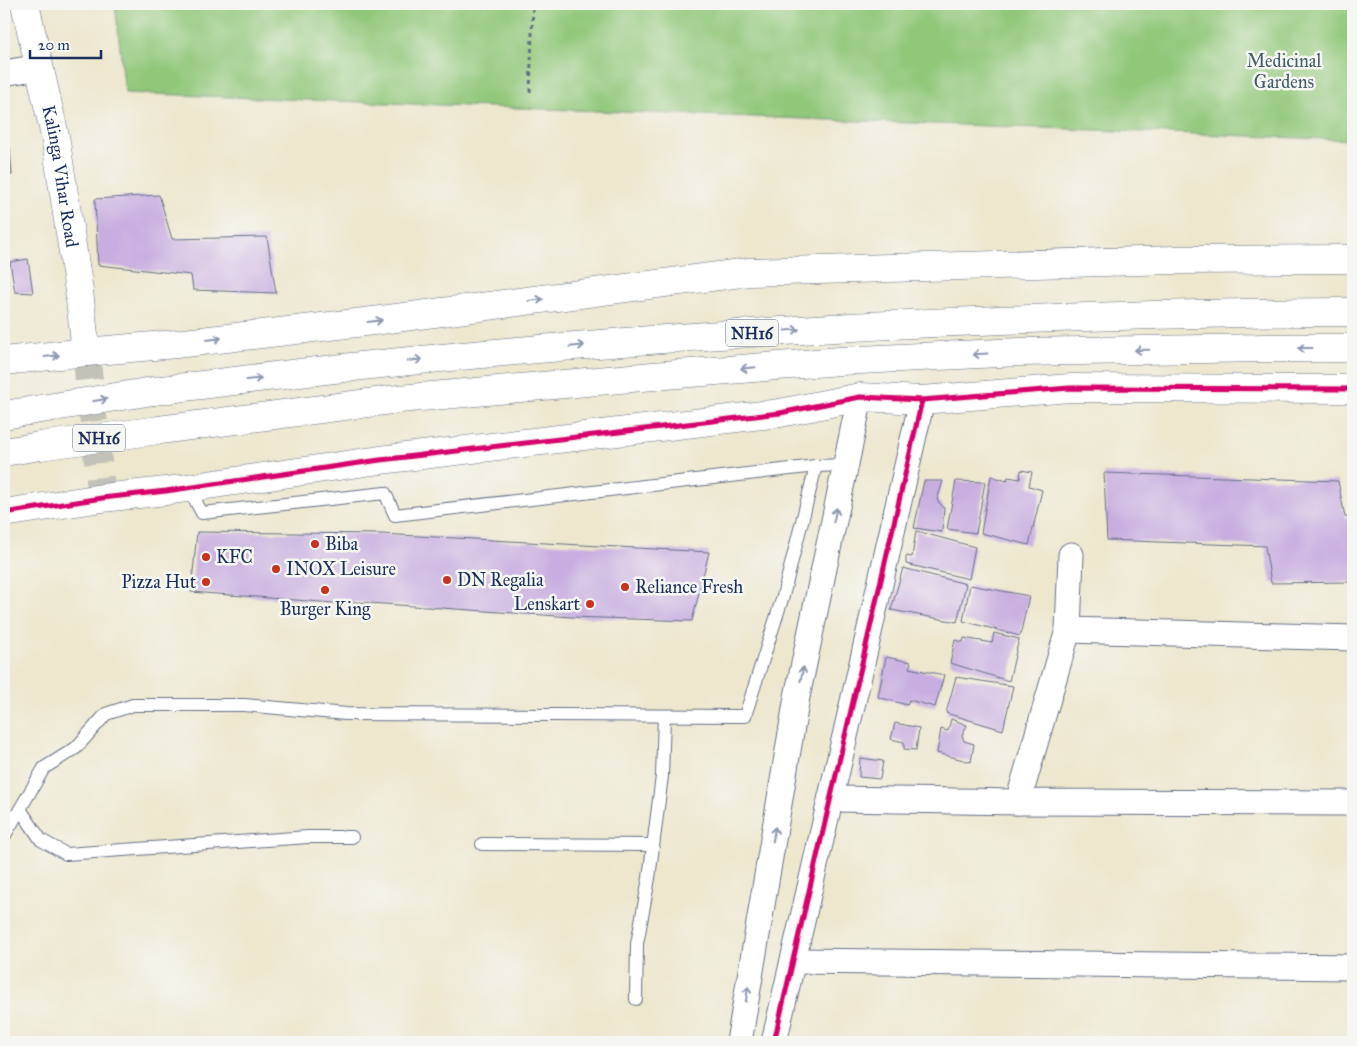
<svg xmlns="http://www.w3.org/2000/svg" width="1357" height="1046" viewBox="0 0 1357 1046" font-family="'IM FELL Great Primer',serif">
<rect width="100%" height="100%" fill="#f6f6f2"/>
<filter id="ink" filterUnits="userSpaceOnUse"><feTurbulence type="fractalNoise" baseFrequency=".02" numOctaves="2"/><feDisplacementMap in="SourceGraphic" scale="10" xChannelSelector="R" yChannelSelector="G"/><feConvolveMatrix kernelMatrix="1 2 1 2 8 2 1 2 1" color-interpolation-filters="sRGB"/></filter>
<filter id="wash" filterUnits="userSpaceOnUse"><feTurbulence type="fractalNoise" baseFrequency=".0096" numOctaves="4" result="noise"/><feDisplacementMap in="SourceGraphic" scale="20" xChannelSelector="R" yChannelSelector="G"/><feGaussianBlur stdDeviation="1.12" result="paint"/><feColorMatrix in="noise" values="0 0 0 0 0 0 0 0 0 0 0 0 0 0 0 0 0 1.4 0 .05"/><feComposite in="paint" operator="in"/></filter>
<g filter="url(#wash)">
<rect width="100%" height="100%" fill="#ede7ce"/>
<polygon fill="#91c779" stroke="#567b6c" points="115,4 1353,4 1353,140 125,93"/>
<g id="blocks">
<g fill="#c8aee0">
<polygon points="4,149 10,149 12,175 4,175"/>
<polygon points="159,195 172,239 267,237 276,293 193,290 191,275 98,265 95,199"/>
<polygon points="28,259 33,293 15,292 10,262"/>
<polygon points="1021,470 1032,472 1029,486 1042,490 1029,545 981,533 991,476 1007,481 1008,477 1020,479"/>
<polygon points="1104,473 1338,481 1345,517 1353,518 1353,582 1271,583 1265,546 1107,540"/>
<polygon points="924,481 943,481 937,500 944,508 942,532 914,528"/>
<polygon points="956,481 985,482 976,533 947,529"/>
<polygon points="916,531 975,547 969,579 906,564 906,556 912,557"/>
<polygon points="197,532 382,534 709,552 692,621 572,617 355,602 334,603 191,592"/>
<polygon points="903,568 966,584 957,622 891,610"/>
<polygon points="970,585 1029,596 1020,636 963,621"/>
<polygon points="994,633 1019,639 1009,681 950,663 955,640 963,642 964,638 992,643"/>
<polygon points="886,657 911,662 909,668 944,675 935,707 909,700 907,705 878,697"/>
<polygon points="956,677 1013,686 1003,730 946,713"/>
<polygon points="951,719 967,725 962,735 964,741 974,744 971,762 937,753 941,729 948,731"/>
<polygon points="895,723 919,728 916,750 904,749 904,742 891,739"/>
<polygon points="860,758 883,761 880,779 859,777"/>
</g>
</g>
</g>
<g filter="url(#ink)">
<use href="#blocks" fill-opacity="0" stroke="#646f85" stroke-width="1"/>
<g fill="none" stroke-linecap="round" stroke-linejoin="round">
<polyline stroke="#c3c2b8" stroke-width="28" stroke-dasharray="28 14" stroke-linecap="butt" points="86,352 102,498"/>
<g stroke="#646f85" stroke-width="14">
<g id="lane">
<polyline points="188,487 202,513 385,493 395,515 816,466 846,465"/>
<polyline points="20,809 41,840 66,854 308,837 352,837"/>
<polyline points="5,835 44,768 76,748 106,714 133,705 244,705 346,714 745,716 783,596 816,466"/>
<polyline points="482,844 653,845"/>
<polyline points="636,999 637,944 649,878 662,776 664,716"/>
</g>
</g>
<g stroke="#646f85" stroke-width="27">
<g id="street">
<polyline points="4,73 39,67"/>
<polyline points="1071,555 1068,630 1018,802 1353,803"/>
<polyline points="1068,630 1353,638"/>
<polyline points="831,797 836,799 1018,802"/>
<polyline points="793,961 1353,967"/>
<polyline points="739,1042 797,697 860,397"/>
<path d="M774 1042C825 829 873 614 922 400"/>
</g>
</g>
<g stroke="#646f85" stroke-width="29">
<g id="secondary">
<path id="s1" d="M25 4 55 136 79 291 86 352"/>
<polyline points="4,361 86,352 176,344 373,321 749,272 1174,260 1353,259"/>
<polyline points="4,513 102,498 166,491 380,460 780,413 860,397 922,400 1070,388 1353,389"/>
</g>
</g>
<g stroke="#646f85" stroke-width="29">
<g id="highway">
<path d="M153 391C235 381 317 370 400 362 628 339 858 324 1087 317 1176 314 1264 312 1353 312"/>
<polyline points="4,415 35,410"/>
<polyline points="159,430 399,399 653,376 840,361 1019,352 1267,348 1353,348"/>
<polyline points="4,452 40,446"/>
</g>
</g>
<polyline stroke="#646f85" stroke-width="3" stroke-dasharray="4 4" stroke-linecap="butt" points="530,92 533,4"/>
<use href="#lane" stroke="#fff" stroke-width="12"/>
<use href="#street" stroke="#fff" stroke-width="25"/>
<use href="#secondary" stroke="#fff" stroke-width="28"/>
<use href="#highway" stroke="#fff" stroke-width="28"/>
<g stroke="#646f85" stroke-width="29" stroke-linecap="butt">
<g id="highway-bridge">
<polyline points="35,410 153,391"/>
<polyline points="40,446 159,430"/>
</g>
</g>
<use href="#highway-bridge" stroke="#fff" stroke-width="28"/>
<g stroke="#f6f6f2" stroke-width="8">
<g id="cycleway">
<polyline points="4,513 102,498 166,491 380,460 780,413 860,397 922,400 1070,388 1353,389"/>
<path d="M774 1042C825 829 873 614 922 400"/>
</g>
</g>
<use href="#cycleway" stroke="#d6006c" stroke-width="5"/>
</g>
<defs><path id="oneway-shaft" d="M-6 0H5M1.5-3L5.5 0L1.5 3" fill="none" stroke-width="1.6" stroke-linecap="round" stroke-linejoin="round" transform="scale(1.25)"/></defs>
<g stroke="#8d97ae">
<use href="#oneway-shaft" transform="translate(536 300) rotate(-7)"/>
<use href="#oneway-shaft" transform="translate(375 321) rotate(-7)"/>
<use href="#oneway-shaft" transform="translate(792 330) rotate(-4)"/>
<use href="#oneway-shaft" transform="translate(214 339) rotate(-7)"/>
<use href="#oneway-shaft" transform="translate(577 346) rotate(-5)"/>
<use href="#oneway-shaft" transform="translate(1305 348) rotate(-180)"/>
<use href="#oneway-shaft" transform="translate(1142 350) rotate(179)"/>
<use href="#oneway-shaft" transform="translate(980 354) rotate(177)"/>
<use href="#oneway-shaft" transform="translate(52 356) rotate(-7)"/>
<use href="#oneway-shaft" transform="translate(415 360) rotate(-5)"/>
<use href="#oneway-shaft" transform="translate(748 368) rotate(175)"/>
<use href="#oneway-shaft" transform="translate(254 379) rotate(-7)"/>
<use href="#oneway-shaft" transform="translate(100 400) rotate(-9)"/>
<use href="#oneway-shaft" transform="translate(835 515) rotate(-78)"/>
<use href="#oneway-shaft" transform="translate(802 674) rotate(-78)"/>
<use href="#oneway-shaft" transform="translate(774 834) rotate(-81)"/>
<use href="#oneway-shaft" transform="translate(747 994) rotate(-81)"/>
</g>
</g>
<g fill="#c8321e" stroke="#f6f6f2" stroke-width="2">
<circle cx="315" cy="544" r="5"/>
<circle cx="206" cy="557" r="5"/>
<circle cx="276" cy="569" r="5"/>
<circle cx="447" cy="580" r="5"/>
<circle cx="206" cy="582" r="5"/>
<circle cx="625" cy="587" r="5"/>
<circle cx="325" cy="590" r="5"/>
<circle cx="590" cy="604" r="5"/>
</g>
<g text-anchor="middle" stroke-width="5" stroke-linejoin="round" paint-order="stroke">
<g fill="#f6f6f2" stroke="#5d6b8a" stroke-width="1">
<rect x="726" y="319.5" width="52" height="27" rx="4"/>
<rect x="73" y="424.5" width="52" height="27" rx="4"/>
</g>
<g font-size="16" font-weight="bold" fill="#1b2f5e">
<text x="752" y="339">NH16</text>
<text x="99" y="444">NH16</text>
</g>
<g font-size="18" fill="#3e5d66" stroke="#f6f6f2">
<text x="1284" y="67">Medicinal<tspan x="1284" dy="21">Gardens</tspan></text>
</g>
<g font-size="18" fill="#1b2f5e" stroke="#f6f6f2">
<text dy="6" stroke="none"><textPath href="#s1" startOffset="176">Kalinga Vihar Road</textPath></text>
</g>
<g font-size="18" fill="#1b2f5e" stroke="#f6f6f2" text-anchor="start">
<text x="325" y="550">Biba</text>
<text x="216" y="563">KFC</text>
<text x="286" y="575">INOX Leisure</text>
<text x="457" y="586">DN Regalia</text>
<text x="196" y="588" text-anchor="end">Pizza Hut</text>
<text x="635" y="593">Reliance Fresh</text>
<text x="580" y="610" text-anchor="end">Lenskart</text>
<text x="325" y="615" text-anchor="middle">Burger King</text>
</g>
</g>
<rect width="1357" height="1046" fill="none" stroke="#f6f6f2" stroke-width="20"/>
<path d="M30 50v8h71v-8" fill="none" stroke="#1b2f5e" stroke-width="2.5"/>
<text x="38" y="50" font-size="15" fill="#1b2f5e" stroke="#f6f6f2" stroke-width="4" paint-order="stroke">20 m</text>
</svg>
